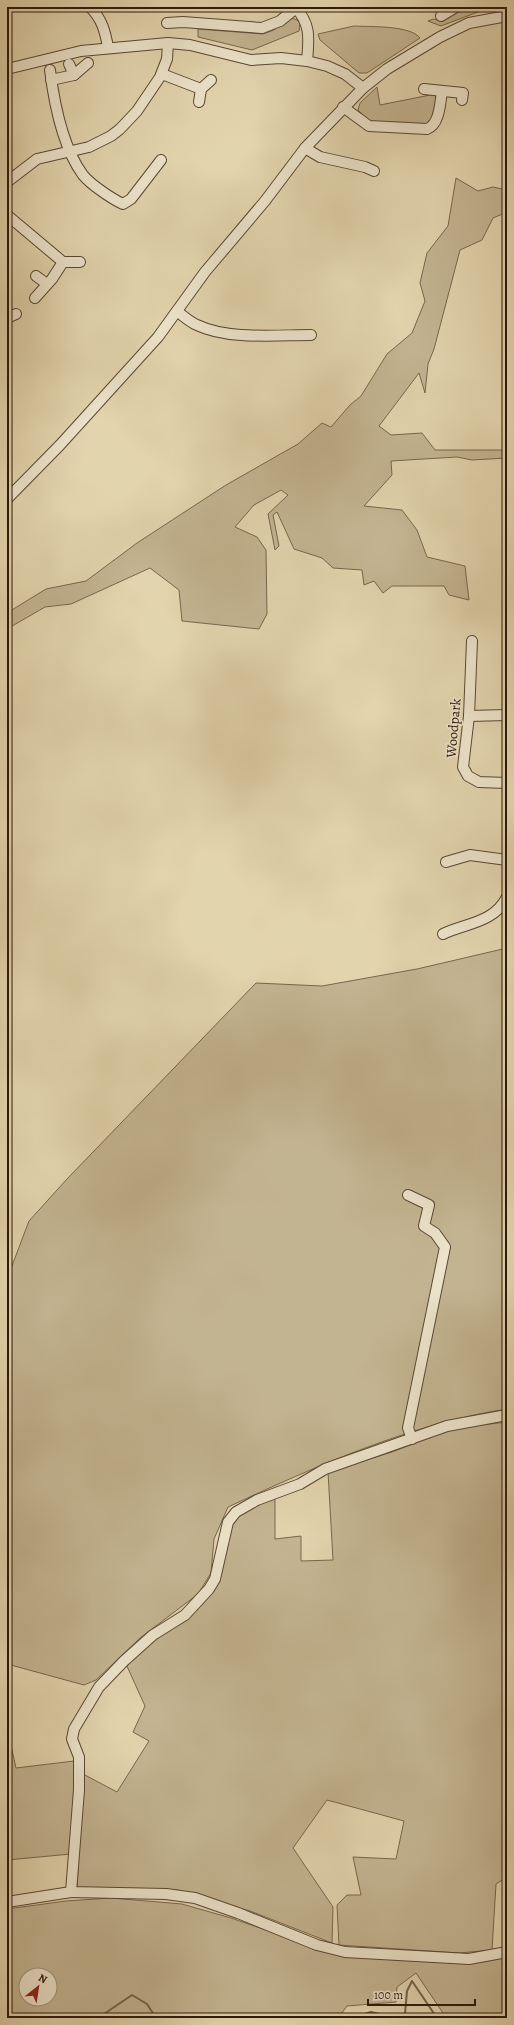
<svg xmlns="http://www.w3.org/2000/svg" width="514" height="2025" viewBox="0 0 514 2025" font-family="Alegreya,serif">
<rect width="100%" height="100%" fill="#e2d4ad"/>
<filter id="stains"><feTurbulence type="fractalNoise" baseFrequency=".005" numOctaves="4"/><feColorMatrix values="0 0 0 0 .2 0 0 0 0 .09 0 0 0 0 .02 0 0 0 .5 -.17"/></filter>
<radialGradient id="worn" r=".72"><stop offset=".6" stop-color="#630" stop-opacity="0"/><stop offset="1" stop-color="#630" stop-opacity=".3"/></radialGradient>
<g fill="#c3b491" stroke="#78664e" fill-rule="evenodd">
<polygon points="460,7 498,7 478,12 441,26 428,21 433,19 442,21"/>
<polygon points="289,17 297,20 300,23 299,31 252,50 198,37 198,29 263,34 274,30"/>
<path d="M354 26C370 27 410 25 420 38L367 73H359L320 40 318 34Z"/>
<polygon points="377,87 380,105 435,94 437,102 431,125 370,122 358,110 360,103"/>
<polygon points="456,178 478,191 493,187 507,190 507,212 493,218 482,240 460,250 434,349 428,364 425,393 419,373 379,426 391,435 422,433 435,450 507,450 507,458 472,460 457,457 391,461 392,475 364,506 402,510 417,530 427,557 465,566 469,600 449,595 444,586 392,586 383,593 374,581 364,585 362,570 333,568 322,558 294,549 277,512 273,515 279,546 275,550 268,514 288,495 281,490 254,505 235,527 257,537 266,550 267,614 259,629 182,621 179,590 150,568 71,604 45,607 7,629 7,613 46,589 86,581 137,543 226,485 298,444 322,423 331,427 350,405 361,396 387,354 412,333 425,301 420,283 427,253 448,226"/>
<path d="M507 948V1409C413 1423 314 1467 228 1507L214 1539 211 1573 198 1594 140 1638 96 1680 84 1685 7 1664V1279L29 1221 67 1179 256 983 322 986 417 969Z"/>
<polygon points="507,1422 507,1877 496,1884 492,1950 459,1953 339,1945 337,1905 347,1895 361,1895 353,1857 396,1859 404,1821 327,1800 293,1848 333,1907 332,1943 250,1911 178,1890 81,1889 77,1887 83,1774 117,1792 149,1741 133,1732 145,1706 126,1664 202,1601 236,1514 275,1497 275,1539 301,1536 301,1561 333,1560 328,1472 392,1452 455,1428"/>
<polygon points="7,1728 16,1768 74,1761 77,1784 71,1854 7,1860"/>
<path d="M111 1898 182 1904 231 1918 344 1957 459 1962 507 1956V2018H450L445 2016 416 1973 397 1987 396 2002 347 2006 338 2018H7V1909L66 1901ZM26 1975H50V1999H26Z"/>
</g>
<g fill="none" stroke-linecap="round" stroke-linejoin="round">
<g stroke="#74624b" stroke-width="2">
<polyline points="98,2018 132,1995 147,2004 156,2018"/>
<polyline points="352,2018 371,2012 393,2017 405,2014 407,1991 412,1981 437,2018"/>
</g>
<g stroke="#5a4734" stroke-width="12">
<g id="minor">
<path d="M90 7C102 19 105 31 108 47"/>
<path d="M295 7C311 24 309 38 307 61"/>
<polyline points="441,16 456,7"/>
<polyline points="167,23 183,22 262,28 280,21 296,8"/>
<polyline points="69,64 74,75"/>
<polyline points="7,69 81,51 168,43 190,45 251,60 281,58 307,61 327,66 345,74 363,88"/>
<path d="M50 70C54 102 63 148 83 175 90 184 112 199 123 204L131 199 161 160"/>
<polyline points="162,74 201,89"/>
<polyline points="51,80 74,75 88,63"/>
<polyline points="424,89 463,93 462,100"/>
<polyline points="199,102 201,89 211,80"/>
<path d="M343 107 369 126 427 129C440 124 440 103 442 91"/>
<polyline points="305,148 320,157 365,167 374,171"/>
<polyline points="7,182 37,159 89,147 111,136 120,129 137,111 160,77 167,59 168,43"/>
<polyline points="7,215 63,262"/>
<polyline points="36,276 47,284"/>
<polyline points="35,298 52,279 63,262 80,262"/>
<path d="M177 311C183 316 190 322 197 325 228 340 277 335 311 335"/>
<polyline points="7,318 16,314"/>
<polyline points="7,499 60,445 158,337 205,272 265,201 305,148 363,88 387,69 440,37 469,23 507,16"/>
<polyline points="472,641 469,716 463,767 468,776 479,782 507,783"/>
<polyline points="469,716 507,715"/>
<polyline points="446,862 470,855 507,860"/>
<path d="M443 934C466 923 494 923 507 897"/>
<polyline points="408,1195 429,1205 424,1226 435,1233 445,1247 408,1428 412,1439"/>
<polyline points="507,1415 447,1426 325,1469 300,1484 257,1500 236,1512 228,1522 215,1579 209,1589 185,1615 153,1635 124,1661 99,1687 74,1729 72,1739 79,1757 79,1790 71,1892 166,1894 195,1898 238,1913 317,1945 345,1952 469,1959 507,1952"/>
<polyline points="7,1902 71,1892"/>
</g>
</g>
<use href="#minor" stroke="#ece3ca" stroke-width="10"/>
</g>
<g text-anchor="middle" stroke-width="3" stroke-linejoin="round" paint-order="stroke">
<g font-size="14" fill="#2d180b" stroke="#ece3ca">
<text transform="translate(453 728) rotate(-85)" y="5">Woodpark</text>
</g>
</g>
<rect width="514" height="2025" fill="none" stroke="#e2d4ad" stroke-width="24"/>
<rect x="8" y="8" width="498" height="2009" fill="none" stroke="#2d180b" stroke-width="2"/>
<rect x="12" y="12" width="490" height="2001" fill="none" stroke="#2d180b"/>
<g transform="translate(38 1987) rotate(30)"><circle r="19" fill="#ece3ca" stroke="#a0927e"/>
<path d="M0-3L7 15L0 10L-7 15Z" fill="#8f2418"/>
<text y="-6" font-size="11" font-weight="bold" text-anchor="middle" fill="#2d180b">N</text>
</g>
<path d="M368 1999v6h107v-6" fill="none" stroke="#2d180b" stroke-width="2"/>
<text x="374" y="1999" font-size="12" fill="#2d180b" stroke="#ece3ca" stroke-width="3" paint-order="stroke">100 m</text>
<rect width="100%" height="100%" filter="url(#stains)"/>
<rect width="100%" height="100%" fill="url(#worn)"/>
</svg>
